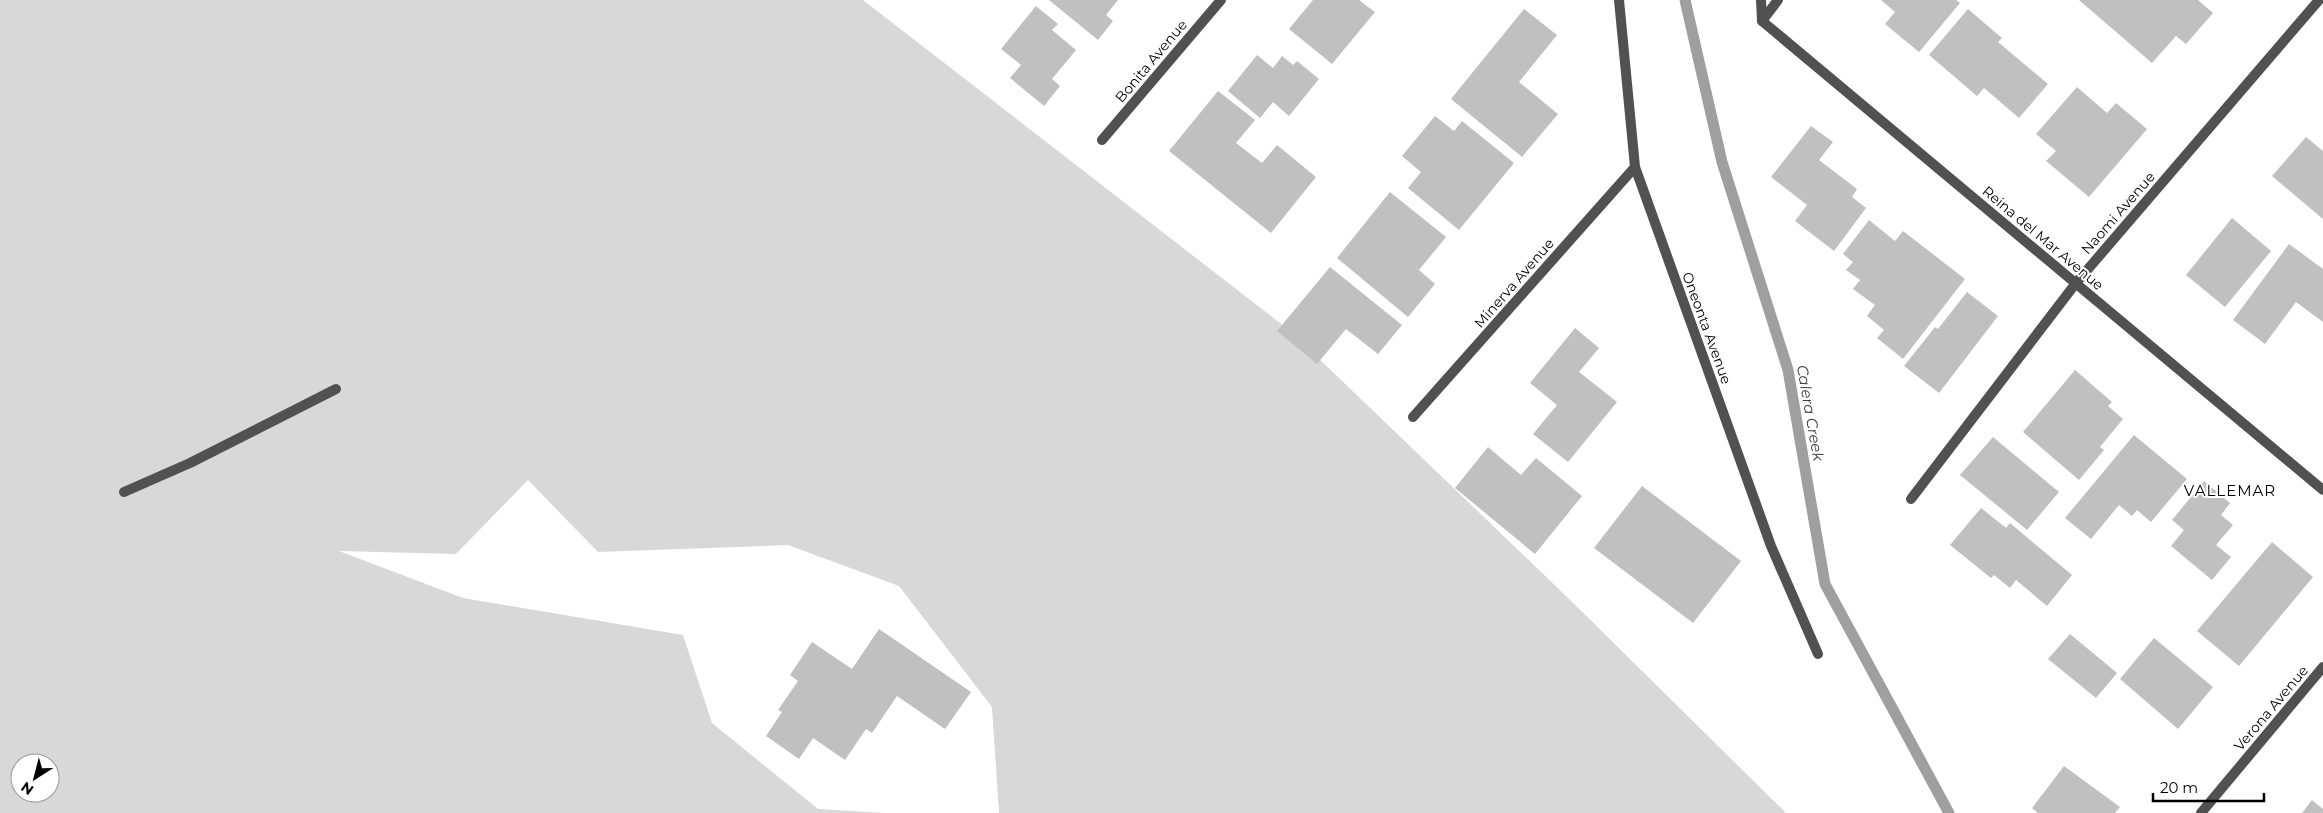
<svg xmlns="http://www.w3.org/2000/svg" width="2323" height="813" viewBox="0 0 2323 813" font-family="Montserrat,sans-serif">
<rect width="100%" height="100%" fill="#fff"/>
<path fill="#d8d8d8" fill-rule="evenodd" d="M0 0H863L1289 330 1564 594 1786 813H999L992 707 899 586 788 545 598 552 528 480 456 554 339 551 463 598 683 635 712 723 818 809 885 813H0ZM20 763H50V793H20Z"/>
<g fill="none" stroke-linecap="round" stroke-linejoin="round">
<polyline stroke="#9f9f9f" stroke-width="11" points="1685,0 1722,162 1788,370 1825,584 1949,813"/>
</g>
<g fill="#c0c0c0">
<polygon points="1049,0 1118,0 1106,15 1113,21 1098,40"/>
<polygon points="1313,0 1359,0 1375,12 1332,64 1289,29"/>
<polygon points="1881,0 1956,0 1960,3 1919,52 1885,24 1895,12"/>
<polygon points="2079,0 2198,0 2213,13 2186,44 2176,36 2152,63"/>
<polygon points="1036,6 1058,24 1052,30 1076,50 1052,79 1060,86 1044,106 1010,78 1021,65 1001,49"/>
<polygon points="1524,9 1557,35 1519,82 1558,114 1522,157 1451,99"/>
<polygon points="1968,9 2002,38 1998,42 2048,84 2019,118 1984,88 1977,96 1929,55"/>
<polygon points="1257,55 1273,68 1282,56 1293,65 1297,61 1319,79 1289,116 1273,102 1260,118 1228,91"/>
<polygon points="2077,87 2107,113 2116,103 2147,129 2089,197 2046,161 2056,151 2036,134"/>
<polygon points="1218,91 1255,120 1236,143 1262,163 1277,145 1316,177 1271,233 1169,151"/>
<polygon points="1435,116 1454,131 1462,121 1514,163 1459,230 1408,188 1421,172 1402,156"/>
<polygon points="1811,126 1833,142 1819,160 1857,189 1852,197 1866,208 1834,251 1795,221 1807,205 1771,177"/>
<polygon points="2306,137 2323,151 2323,219 2272,176"/>
<polygon points="1390,192 1446,237 1419,270 1435,284 1408,317 1337,258"/>
<polygon points="2232,218 2271,251 2225,307 2186,275"/>
<polygon points="1869,220 1895,241 1903,231 1965,279 1903,359 1877,338 1884,330 1867,316 1875,305 1853,289 1860,280 1846,270 1853,262 1843,254"/>
<polygon points="2289,244 2323,269 2323,322 2296,302 2265,344 2233,320"/>
<polygon points="1330,267 1402,325 1378,354 1346,329 1317,364 1277,331"/>
<polygon points="1967,292 1998,316 1939,393 1904,366 1935,327 1938,329"/>
<polygon points="1575,328 1599,348 1579,372 1617,402 1568,462 1533,434 1557,405 1530,383"/>
<polygon points="2075,370 2112,402 2108,406 2123,419 2100,447 2104,450 2079,480 2023,432"/>
<polygon points="2134,435 2187,479 2151,522 2137,510 2132,516 2119,505 2091,539 2065,518"/>
<polygon points="1993,437 2059,492 2027,530 1960,475"/>
<polygon points="1488,447 1521,475 1536,458 1582,496 1535,554 1455,488"/>
<polygon points="2204,481 2230,503 2221,515 2233,525 2216,545 2231,557 2212,580 2171,546 2184,530 2172,520"/>
<polygon points="1642,486 1741,561 1693,623 1594,548"/>
<polygon points="1981,508 2006,528 2010,523 2072,575 2047,606 2016,580 2010,588 1994,575 1991,578 1950,545"/>
<polygon points="2272,542 2313,577 2239,666 2197,631"/>
<polygon points="879,629 971,692 945,729 897,696 872,733 866,729 845,760 813,738 799,759 766,736 782,712 778,710 798,681 790,675 812,642 852,669"/>
<polygon points="2070,634 2117,673 2096,698 2048,659"/>
<polygon points="2154,638 2213,687 2178,729 2120,679"/>
<polygon points="2064,766 2120,807 2115,813 2038,813 2032,808"/>
<polygon points="2312,800 2323,809 2323,813 2302,813"/>
</g>
<g fill="none" stroke-linecap="round" stroke-linejoin="round">
<polyline stroke="#515151" stroke-width="10" points="124,492 190,463 336,389"/>
<g stroke="#515151" stroke-width="10">
<polyline points="1619,0 1635,167 1771,546 1818,654"/>
<polyline points="1761,0 1762,21 2323,490"/>
<polyline points="1762,21 1778,0"/>
<polyline points="1102,140 1221,0"/>
<polyline points="1413,417 1635,167"/>
<polyline points="1911,499 2076,283 2319,0"/>
<polyline points="2201,813 2323,667"/>
</g>
</g>
<g text-anchor="middle" stroke-width="4" stroke-linejoin="round" paint-order="stroke">
<g font-size="14" fill="#000" stroke="#fff">
<text transform="translate(1151 61) rotate(-50)" y="5">Bonita Avenue</text>
<text transform="translate(2118 213) rotate(-49)" y="5">Naomi Avenue</text>
<text transform="translate(2043 238) rotate(40)" y="5">Reina del Mar Avenue</text>
<text transform="translate(1514 283) rotate(-49)" y="5">Minerva Avenue</text>
<text transform="translate(1707 328) rotate(70)" y="5">Oneonta Avenue</text>
<text transform="translate(2271 708) rotate(-50)" y="5">Verona Avenue</text>
</g>
<g font-size="15" font-style="italic" fill="#404040" stroke="#fff">
<text transform="translate(1810 413) rotate(80)" y="5">Calera Creek</text>
</g>
<g font-size="15" letter-spacing="1" fill="#000" stroke="#fff">
<text x="2230" y="496">VALLEMAR</text>
</g>
</g>
<g transform="translate(35 778) rotate(216)"><circle r="24" fill="#ffffff" stroke="#999999"/>
<path d="M0-4L9 19L0 12L-9 19Z" fill="#000000"/>
<text y="-8" font-size="14" font-weight="bold" text-anchor="middle" fill="#000000">N</text>
</g>
<path d="M2153 793v8h111v-8" fill="none" stroke="#000000" stroke-width="2.5"/>
<text x="2160" y="793" font-size="15" fill="#000000" stroke="#ffffff" stroke-width="4" paint-order="stroke">20 m</text>
</svg>
